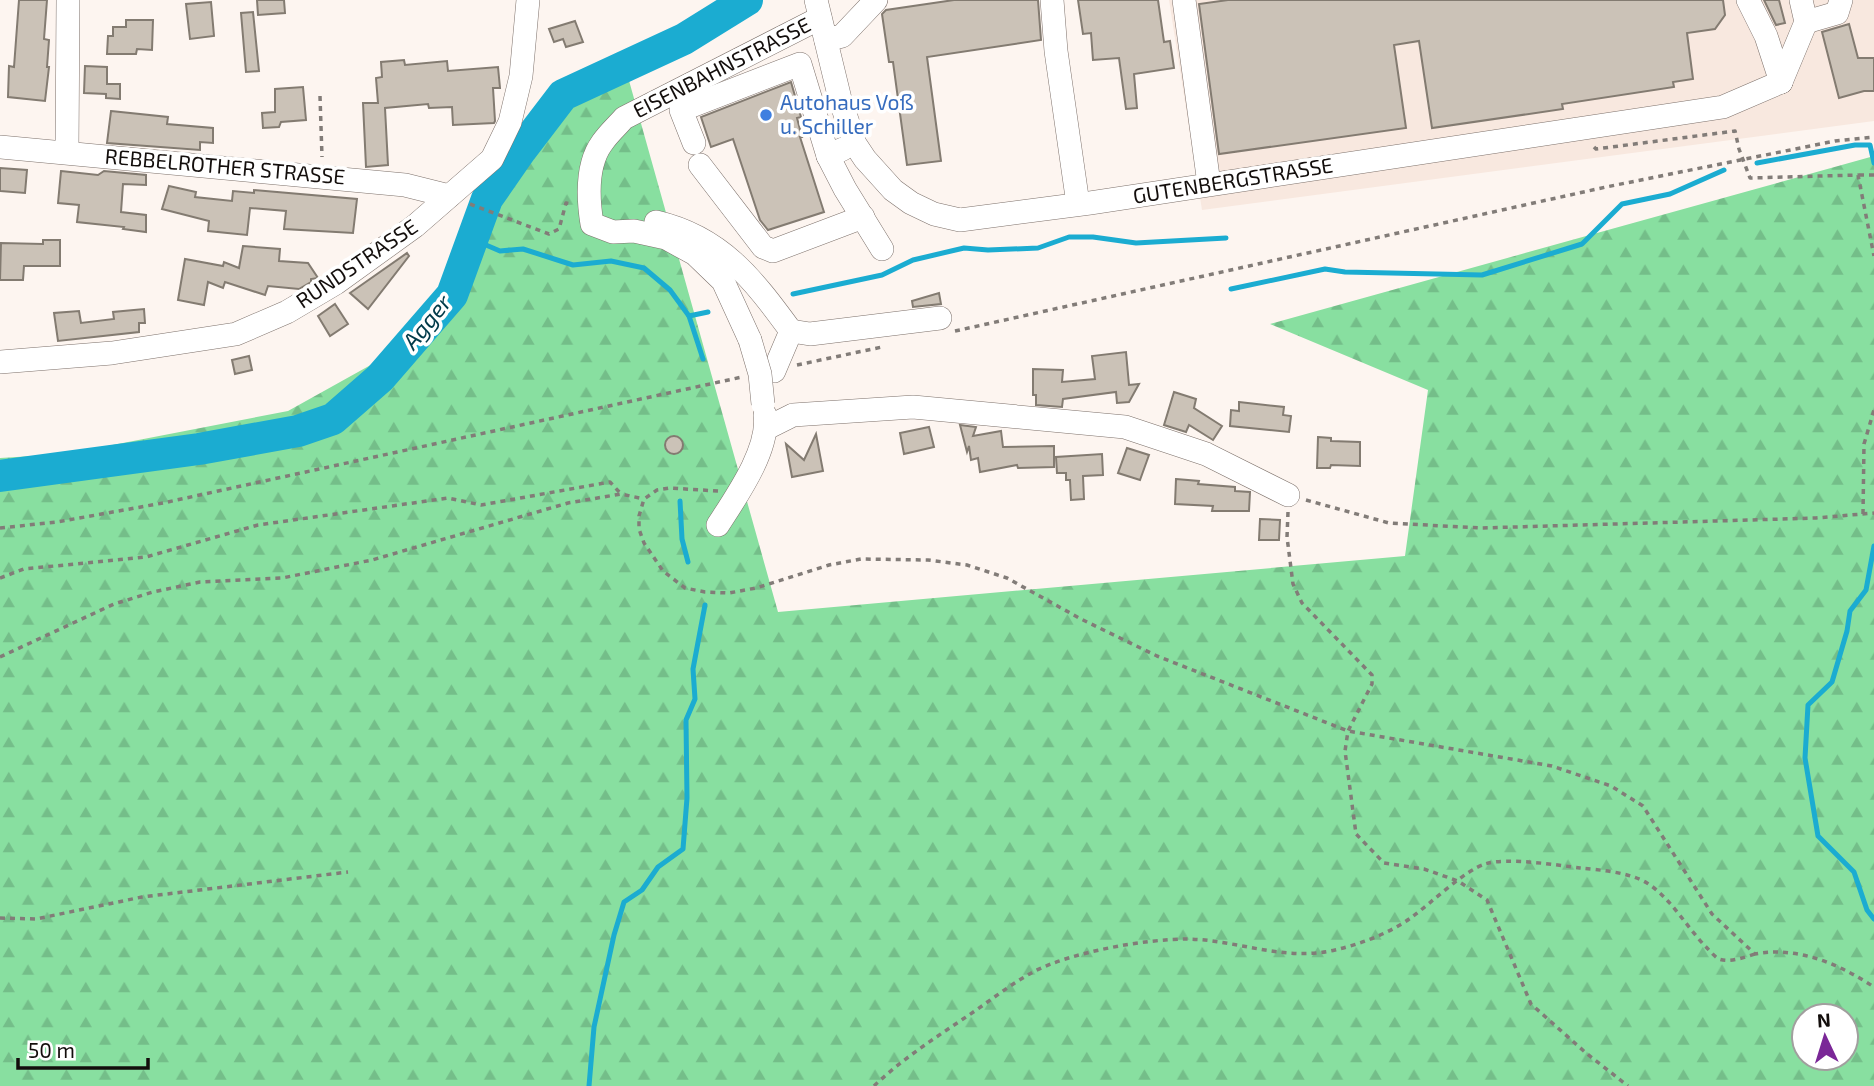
<svg xmlns="http://www.w3.org/2000/svg" width="1874" height="1086" viewBox="0 0 1874 1086" font-family="'Exo 2',sans-serif">
<defs>
<pattern id="forest-firs" width="22" height="20" patternUnits="userSpaceOnUse" patternTransform="scale(1.75)"><rect width="22" height="20" fill="#88dfa0"/><path d="M5 1l3.5 6h-7zM16 11l3.5 6h-7z" fill="#74be89"/></pattern>
</defs>
<rect width="100%" height="100%" fill="#fdf5f0"/>
<polygon fill="#f8e8df" points="1169,0 1874,0 1874,121 1202,210"/>
<path fill="url(#forest-firs)" fill-rule="evenodd" d="M628 77 778 612 1405 556 1428 390 1270 324 1874 156V1086H0V458L66 454 288 411 385 357 480 248 562 79ZM1804 1016H1846V1058H1804Z"/>
<g fill="none" stroke-linecap="round" stroke-linejoin="round">
<g stroke="#1bacd1" stroke-width="5">
<polyline points="1757,163 1855,145 1870,145 1874,163"/>
<polyline points="472,239 500,251 523,249 573,265 611,261 644,268 670,290 689,316 708,312"/>
<polyline points="1231,289 1325,269 1345,272 1482,275 1582,244 1622,204 1670,194 1724,170"/>
<polyline points="793,294 882,275 913,260 964,248 988,250 1038,248 1069,237 1093,237 1136,243 1226,238"/>
<polyline points="689,316 703,359"/>
<polyline points="680,501 682,539 688,562"/>
<polyline points="1874,546 1866,590 1850,611 1847,631 1832,682 1808,705 1805,758 1818,836 1854,872 1867,910 1874,919"/>
<polyline points="589,1086 594,1027 614,935 624,902 642,890 658,867 683,849 687,798 686,720 695,699 693,669 705,605"/>
</g>
<polyline stroke="#1bacd1" stroke-width="32" points="0,476 199,449 298,431 333,419 380,378 452,295 487,199 521,150 563,95 684,39 747,0"/>
</g>
<g fill="#cbc2b7" stroke="#837b71" stroke-width="2">
<polygon points="19,0 47,0 44,39 49,40 47,67 49,67 45,101 8,97 9,66 14,67"/>
<polygon points="257,0 284,0 285,13 258,15"/>
<polygon points="954,0 1038,0 1041,40 927,57 941,161 907,165 893,62 889,62 882,14 886,10"/>
<polygon points="1078,0 1158,0 1164,42 1170,41 1174,68 1134,74 1137,108 1126,109 1119,58 1093,60 1091,33 1083,34"/>
<polygon points="1228,0 1723,0 1725,15 1715,29 1687,33 1693,79 1673,82 1674,87 1562,104 1563,109 1432,128 1419,41 1394,45 1406,128 1219,154 1199,4"/>
<polygon points="1764,0 1779,0 1785,23 1776,25"/>
<polygon points="211,2 214,36 190,39 186,4"/>
<polygon points="253,12 259,71 246,72 241,13"/>
<polygon points="126,20 153,20 152,50 137,49 136,54 107,54 108,36 113,36 113,27 126,27"/>
<polygon points="575,21 583,42 566,47 563,39 554,42 549,29"/>
<polygon points="1849,24 1858,58 1874,58 1874,91 1864,91 1839,98 1822,32"/>
<polygon points="404,60 405,65 447,61 448,71 498,67 500,88 493,88 495,121 494,123 453,125 452,107 429,108 428,104 385,108 388,165 366,167 363,103 378,103 376,78 382,77 381,62"/>
<polygon points="85,66 107,67 107,84 120,84 120,99 106,98 106,94 84,93"/>
<polygon points="791,82 801,117 797,118 802,137 800,137 824,212 768,230 760,220 733,139 711,147 701,117"/>
<polygon points="303,87 306,120 281,122 279,127 263,128 262,113 275,112 275,89"/>
<polygon points="111,111 168,117 167,124 213,128 213,143 200,142 200,150 107,143"/>
<polygon points="0,168 27,170 25,193 0,191"/>
<polygon points="61,171 98,175 104,171 146,175 146,185 123,184 121,212 146,215 146,232 123,229 124,227 77,222 79,205 58,203"/>
<polygon points="169,186 196,192 195,197 232,201 233,191 254,193 254,190 357,199 353,233 284,229 286,211 250,208 247,235 208,231 209,221 162,209"/>
<polygon points="43,240 60,240 60,266 24,266 23,280 0,280 1,243 43,244"/>
<polygon points="243,246 280,249 279,261 308,263 318,278 311,279 311,282 299,289 268,286 265,295 225,282 223,288 208,282 204,305 178,300 185,259 223,266 224,262 239,268"/>
<polygon points="407,253 409,256 368,309 350,293"/>
<polygon points="939,293 941,304 913,307 912,301"/>
<polygon points="335,304 348,324 330,336 318,316"/>
<polygon points="144,309 145,323 139,323 139,332 58,341 54,313 79,311 81,323 114,319 113,312"/>
<polygon points="1126,352 1129,385 1139,384 1129,402 1117,403 1116,392 1063,399 1062,407 1036,405 1036,395 1033,395 1033,369 1063,370 1062,382 1095,379 1092,356"/>
<polygon points="249,356 252,370 235,374 232,360"/>
<polygon points="1174,392 1196,399 1194,408 1222,426 1213,440 1189,425 1186,432 1164,425"/>
<polygon points="1239,402 1284,407 1283,415 1291,416 1289,432 1230,426 1231,410 1239,411"/>
<polygon points="960,425 976,427 973,436 1001,431 1003,447 1054,446 1054,467 1018,468 1017,465 980,472 978,458 971,460 969,446 967,452"/>
<polygon points="929,427 934,447 904,454 900,433"/>
<polygon points="816,434 823,471 792,477 786,444 804,460"/>
<circle cx="674" cy="445" r="9"/>
<polygon points="1318,437 1331,438 1331,441 1360,442 1360,466 1331,465 1330,468 1317,468"/>
<polygon points="1127,448 1149,455 1140,480 1118,473"/>
<polygon points="1102,454 1103,475 1083,476 1084,499 1071,500 1070,480 1066,480 1066,473 1057,473 1056,457"/>
<polygon points="1176,479 1199,481 1198,484 1235,487 1235,491 1250,492 1249,511 1212,511 1213,506 1175,504"/>
<polygon points="1260,519 1280,520 1279,540 1259,540"/>
</g>
<g fill="none" stroke-linecap="round" stroke-linejoin="round">
<g stroke="#7d716b" stroke-width="24">
<g id="minor">
<polyline points="816,0 840,99 855,144 865,159 893,190 911,203 934,214 960,220 1090,203 1723,107 1781,82"/>
<polyline points="1052,0 1056,51 1078,204"/>
<polyline points="1184,0 1209,184"/>
<polyline points="1748,0 1766,36 1781,82"/>
<polyline points="1806,22 1837,13 1841,0"/>
<polyline points="826,40 842,36 876,0"/>
<polyline points="1781,82 1806,22 1801,0"/>
<polyline points="694,143 681,110 800,64 828,156"/>
<polyline points="0,147 405,185 449,196"/>
<polyline points="843,149 828,156 845,189 882,249"/>
<polyline points="67,152 68,0"/>
<polyline points="700,165 763,247 773,251 863,217"/>
<path d="M656 222C721 237 753 279 791 331L774 371"/>
<polyline points="791,331 810,334 940,318"/>
<path d="M750 340 723 281 695 254 666 238 634 231 613 232 592 224C588 199 586 165 602 143 608 134 617 126 624 118L820 18"/>
<polyline points="0,362 112,353 236,334 287,312 336,283 415,226 492,159 510,122 521,76 528,0"/>
<polyline points="767,428 793,415 913,407 1125,427 1206,454 1288,495"/>
<path d="M718 525C736 497 770 449 765 415"/>
</g>
</g>
<g stroke="#827c78" stroke-width="3.5" stroke-dasharray="5 5" stroke-linecap="butt">
<polyline points="320,96 322,157"/>
<polyline points="1594,147 1596,149 1735,131 1739,149 1750,178 1858,175 1874,256"/>
<polyline points="1859,175 1874,175"/>
<polyline points="470,204 549,234 559,229 566,203 572,204"/>
<polyline points="955,331 1606,187 1835,141 1874,137"/>
<polyline points="797,365 882,347"/>
<path d="M718 491 669 488 657 490 644 499 639 516V529L644 543 663 571 685 588 705 592 729 593 756 588 829 565 861 559 928 560 967 565 1007 578 1081 619 1157 656 1348 731 1552 766 1611 786 1643 806 1712 914 1755 954C1798 946 1839 964 1874 987"/>
<polyline points="1306,500 1389,523 1481,528 1816,518 1874,513"/>
<polyline points="1288,512 1287,537 1293,584 1302,603 1372,675 1372,684 1348,731 1345,751 1356,834 1384,863 1424,869 1458,881 1487,900 1531,1004 1586,1053 1628,1086"/>
<polyline points="1863,514 1864,444 1874,410"/>
<polyline points="0,528 57,522 163,503 742,377"/>
<polyline points="0,578 24,569 146,557 258,525 448,498 481,505 610,482 621,494"/>
<polyline points="0,657 114,604 153,592 200,582 282,578 372,560 568,503 621,494 644,499"/>
<polyline points="0,918 36,919 142,897 348,872"/>
<path d="M874 1086C901 1060 932 1040 963 1019 986 1004 1009 985 1033 972 1071 952 1145 939 1188 939 1238 940 1284 962 1335 950 1361 944 1390 933 1412 917 1430 904 1465 870 1485 864 1506 857 1557 865 1580 868 1600 870 1629 872 1647 883 1671 898 1687 928 1708 949 1711 952 1715 957 1719 959 1730 963 1745 957 1755 954"/>
</g>
<use href="#minor" stroke="#fff" stroke-width="23"/>
<g stroke="#7d716b" stroke-width="24" stroke-linecap="butt">
<polyline id="minor-bridge" points="750,340 760,374 763,404"/>
</g>
<use href="#minor-bridge" stroke="#fff" stroke-width="23"/>
</g>
<circle fill="#3f7fe0" stroke="#fff" stroke-width="2.5" cx="766" cy="115" r="7"/>
<g text-anchor="middle" stroke-width="7" stroke-linejoin="round" paint-order="stroke">
<g font-size="21" fill="#130e0c" stroke="#fff">
<text transform="translate(722 68) rotate(-27)" y="7">EISENBAHNSTRASSE</text>
<text transform="translate(225 167) rotate(5)" y="7">REBBELROTHER STRASSE</text>
<text transform="translate(1233 181) rotate(-9)" y="7">GUTENBERGSTRASSE</text>
<text transform="translate(357 264) rotate(-34)" y="7">RUNDSTRASSE</text>
</g>
<g font-size="21" fill="#366cbe" stroke="#fff" text-anchor="start">
<text x="780" y="110">Autohaus Voß<tspan x="780" dy="24">u. Schiller</tspan></text>
</g>
<g font-size="23" font-style="italic" fill="#003a49" stroke="#fff">
<text transform="translate(427 322) rotate(-51)" y="8">Agger</text>
</g>
</g>
<g transform="translate(1825 1037) rotate(356)"><circle r="33" fill="#ffffff" stroke="#a19f9e" stroke-width="2"/>
<path d="M0-5L12 26L0 18L-12 26Z" fill="#7a2797"/>
<text y="-10" font-size="19" font-weight="bold" text-anchor="middle" fill="#130e0c">N</text>
</g>
<path d="M18 1058v10h130v-10" fill="none" stroke="#130e0c" stroke-width="3.5"/>
<text x="28" y="1058" font-size="21" fill="#130e0c" stroke="#ffffff" stroke-width="5" paint-order="stroke">50 m</text>
</svg>
